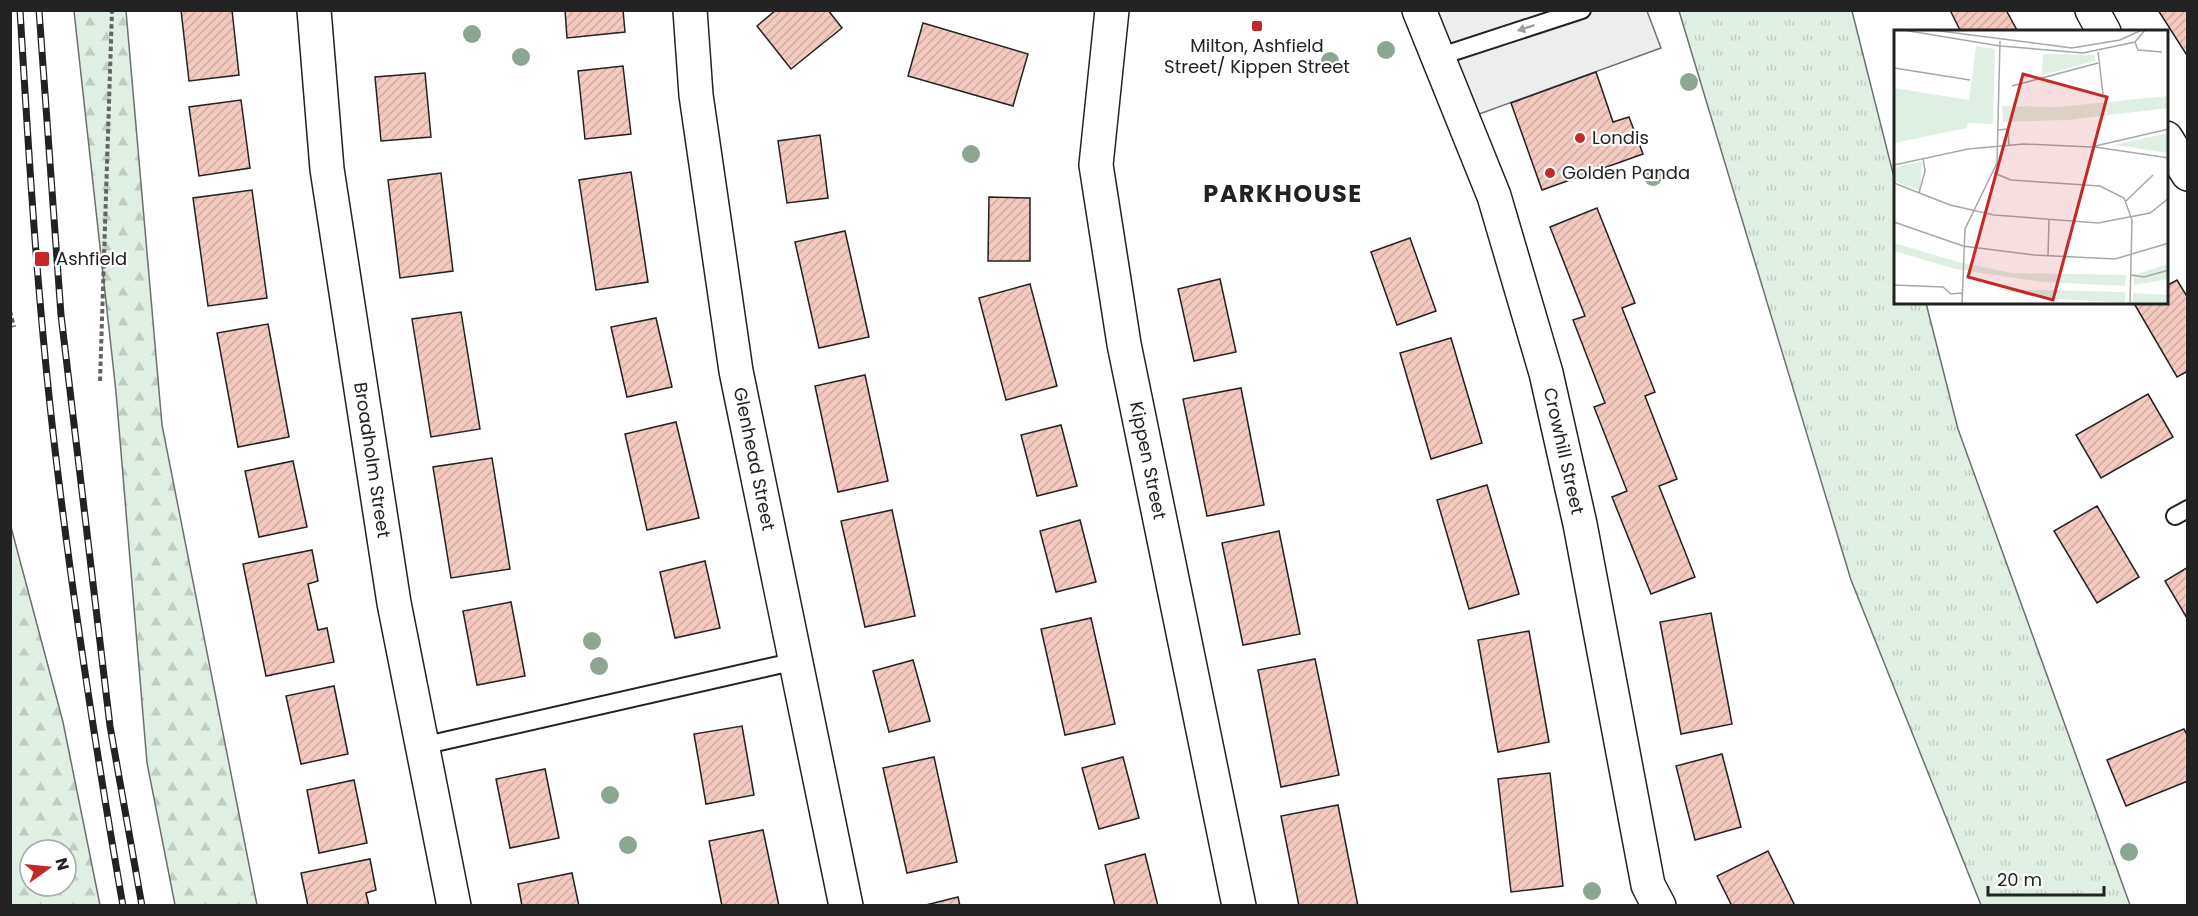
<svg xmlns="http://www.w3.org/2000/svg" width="2198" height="916" viewBox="0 0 2198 916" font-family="Poppins,sans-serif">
<defs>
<pattern id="grass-tufts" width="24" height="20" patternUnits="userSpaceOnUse" patternTransform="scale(1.5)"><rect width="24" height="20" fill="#e0efe3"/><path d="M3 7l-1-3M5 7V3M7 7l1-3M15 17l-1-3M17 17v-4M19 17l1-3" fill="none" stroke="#c0cdc2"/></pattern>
<pattern id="forest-firs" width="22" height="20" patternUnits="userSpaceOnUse" patternTransform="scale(1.5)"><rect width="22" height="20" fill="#e0efe3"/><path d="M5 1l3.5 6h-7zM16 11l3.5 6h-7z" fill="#c0cdc2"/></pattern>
<pattern id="building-hatch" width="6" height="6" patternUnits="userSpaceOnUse" patternTransform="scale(1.5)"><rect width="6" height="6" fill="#f3c9c0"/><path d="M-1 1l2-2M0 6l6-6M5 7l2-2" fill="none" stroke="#d0aca5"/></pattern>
</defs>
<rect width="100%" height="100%" fill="#fff"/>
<polygon fill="url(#grass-tufts)" stroke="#6f6f6f" stroke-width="1.5" points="1679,11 1852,11 1895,181 1895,303 1926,303 1958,429 2130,905 1981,905 1851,580"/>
<g fill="url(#forest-firs)" stroke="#6f6f6f" stroke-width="1.5" fill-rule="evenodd">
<polygon points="74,11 126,11 162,425 257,905 175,905 147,763 116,392"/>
<path d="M11 527 63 722 100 905H11ZM30 850H66V886H30Z"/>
</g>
<polygon fill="#ededed" stroke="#6f6f6f" stroke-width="1.5" points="1436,11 1647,11 1661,48 1471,117"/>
<g fill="url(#building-hatch)" stroke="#222" stroke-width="1.5">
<polygon points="181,10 232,10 239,75 189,81"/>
<polygon points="565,10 623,10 625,32 567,38"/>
<polygon points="776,10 828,10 842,28 791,69 757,26"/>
<polygon points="1950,10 2006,10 2018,32 1961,32"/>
<polygon points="2158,10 2188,10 2188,57"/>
<polygon points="923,23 1028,54 1013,106 908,76"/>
<polygon points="623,66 631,134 585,139 578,71"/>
<polygon points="1596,72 1613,122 1629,117 1643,154 1542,190 1511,103"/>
<polygon points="425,73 431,137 381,141 375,77"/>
<polygon points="241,100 250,168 199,176 189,107"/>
<polygon points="820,135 828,198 787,203 778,141"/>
<polygon points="631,172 648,282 596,290 579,180"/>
<polygon points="441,173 453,271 400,278 388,180"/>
<polygon points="252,190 267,298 208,306 193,198"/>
<polygon points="989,197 1030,198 1030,261 988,261"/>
<polygon points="1597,208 1635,303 1622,308 1655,392 1645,396 1677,479 1659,486 1695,577 1651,594 1612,497 1627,491 1594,407 1605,403 1573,320 1585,316 1550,227"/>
<polygon points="845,231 869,337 819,348 795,242"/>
<polygon points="1410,238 1436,311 1397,325 1371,252"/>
<polygon points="1220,279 1236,352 1194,361 1178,289"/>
<polygon points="2177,280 2188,298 2188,371 2177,377 2135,305 2139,303 2166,303 2166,286"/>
<polygon points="1030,284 1057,386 1006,400 979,298"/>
<polygon points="461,312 480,429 431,437 412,319"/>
<polygon points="656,318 672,387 627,397 611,327"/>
<polygon points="268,324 289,437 238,447 217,333"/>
<polygon points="1451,338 1482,443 1431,459 1400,353"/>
<polygon points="865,375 888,481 838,492 815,386"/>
<polygon points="1241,388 1264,505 1207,516 1183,399"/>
<polygon points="2148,394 2173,437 2101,478 2076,435"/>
<polygon points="676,422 699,518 647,530 625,434"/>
<polygon points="1061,425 1077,486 1037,496 1021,435"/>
<polygon points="492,458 510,569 451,578 433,467"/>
<polygon points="293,461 307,527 259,537 245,471"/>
<polygon points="1487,485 1519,594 1469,609 1437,500"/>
<polygon points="2097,506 2139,577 2097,603 2054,531"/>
<polygon points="892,510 915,616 865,627 841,521"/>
<polygon points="1080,520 1096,582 1056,592 1040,531"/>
<polygon points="1279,531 1300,634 1243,645 1222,543"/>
<polygon points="312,550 318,581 308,584 318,630 327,628 334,662 266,676 243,564"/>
<polygon points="705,561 720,628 675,638 660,572"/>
<polygon points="2188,567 2188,620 2165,581"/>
<polygon points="511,602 525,676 477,685 463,611"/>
<polygon points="1711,613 1732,724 1681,734 1660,622"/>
<polygon points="1091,618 1115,724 1065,735 1041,629"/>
<polygon points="1529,631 1549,742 1498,752 1478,640"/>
<polygon points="1315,659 1339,775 1281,787 1258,670"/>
<polygon points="913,660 930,721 889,732 873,671"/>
<polygon points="334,686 348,754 301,764 286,696"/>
<polygon points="742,726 754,795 706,804 694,734"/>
<polygon points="2184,729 2188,737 2188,781 2126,806 2107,760"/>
<polygon points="1722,754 1741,827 1695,840 1676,766"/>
<polygon points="934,757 957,862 907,873 883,768"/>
<polygon points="1123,757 1139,818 1099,829 1082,768"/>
<polygon points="545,769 559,838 510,848 496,779"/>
<polygon points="1550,773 1563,886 1511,892 1498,779"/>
<polygon points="354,780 367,843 319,853 307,790"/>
<polygon points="1338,805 1358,906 1299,906 1281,816"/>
<polygon points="763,830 779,906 722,906 709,841"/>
<polygon points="1768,851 1795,906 1732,906 1717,876"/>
<polygon points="1145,854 1158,906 1115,906 1105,865"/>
<polygon points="370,859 376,890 366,893 369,906 308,906 301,873"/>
<polygon points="572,873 579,906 522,906 518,884"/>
<polygon points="958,897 960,906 922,906"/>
</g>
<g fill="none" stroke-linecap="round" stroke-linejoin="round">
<g stroke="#222" stroke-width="20">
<g id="lane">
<polyline points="1438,57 1582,10"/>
<polyline points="2175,516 2188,509"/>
<polyline points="422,746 796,661"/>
</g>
</g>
<g stroke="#222" stroke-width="36">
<g id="street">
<path id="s1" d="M314 10 327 169 394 603 454 906"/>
<path id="s2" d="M690 10 696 95 736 371 846 906"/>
<path id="s3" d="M1112 10 1096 165 1124 344 1239 906"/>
<path id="s4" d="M1419 10 1494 196 1546 373 1580 524 1648 885 1659 906"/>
<polyline points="2092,10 2104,32"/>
<polyline points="2166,138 2188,174"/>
</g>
</g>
<g stroke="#646464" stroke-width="4" stroke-dasharray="4.5 3" stroke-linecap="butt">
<polyline points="10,311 14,327"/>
<polyline points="100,381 112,10"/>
</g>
<use href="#lane" stroke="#fff" stroke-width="16"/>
<use href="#street" stroke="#fff" stroke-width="33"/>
<g stroke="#222" stroke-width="7">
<g id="rail">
<path d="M20 10C29 160 38 309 56 458 74 608 97 757 123 906"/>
<polyline points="39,10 61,315 110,726 142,906"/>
</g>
</g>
<use href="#rail" stroke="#fff" stroke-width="4.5" stroke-dasharray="14" stroke-linecap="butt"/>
</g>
<g fill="#8da692">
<circle cx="472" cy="34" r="9"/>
<circle cx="1386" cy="50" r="9"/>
<circle cx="521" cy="57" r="9"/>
<circle cx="1330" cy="61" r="9"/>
<circle cx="1689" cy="82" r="9"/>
<circle cx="971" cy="154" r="9"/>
<circle cx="1653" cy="177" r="9"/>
<circle cx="592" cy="641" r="9"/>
<circle cx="599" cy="666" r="9"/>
<circle cx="610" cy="795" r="9"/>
<circle cx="628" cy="845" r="9"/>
<circle cx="2129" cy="852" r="9"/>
<circle cx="1592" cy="891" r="9"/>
</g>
<defs><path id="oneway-solid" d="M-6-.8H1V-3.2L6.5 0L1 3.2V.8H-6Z" transform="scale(1.5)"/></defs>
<use fill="#9c9c9c" href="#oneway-solid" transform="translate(1526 28) rotate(162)"/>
<g fill="#c62828" stroke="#fff" stroke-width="2">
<rect x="1251" y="20" width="12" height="12" rx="3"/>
<circle cx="1580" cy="138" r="6"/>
<circle cx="1550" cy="173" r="6"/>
<rect x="34" y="251" width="16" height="16" rx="3"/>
</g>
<g text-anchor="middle" stroke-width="4.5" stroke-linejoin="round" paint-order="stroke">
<g font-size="18" fill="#222" stroke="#fff" text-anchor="start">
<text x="1257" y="52" text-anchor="middle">Milton, Ashfield<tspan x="1257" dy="21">Street/ Kippen Street</tspan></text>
<text x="1592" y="144">Londis</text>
<text x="1562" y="179">Golden Panda</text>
<text x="56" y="265">Ashfield</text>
</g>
<g font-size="18" fill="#222" stroke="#fff">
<text dy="6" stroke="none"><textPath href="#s4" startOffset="465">Crowhill Street</textPath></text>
<text dy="6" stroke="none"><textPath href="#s1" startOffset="454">Broadholm Street</textPath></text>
<text dy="6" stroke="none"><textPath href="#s2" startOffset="454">Glenhead Street</textPath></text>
<text dy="6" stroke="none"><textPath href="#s3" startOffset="456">Kippen Street</textPath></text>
</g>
<g font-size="24" font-weight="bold" letter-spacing="1.5" fill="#222" stroke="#fff">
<text x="1283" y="202">PARKHOUSE</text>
</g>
</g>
<g transform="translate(1894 30)">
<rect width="274" height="274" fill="#fff"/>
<path d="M82 16 101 19 99 94 74 93 73 98 0 113V58L75 70ZM149 24 201 25V31L148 45ZM274 66V78L174 90 109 92 108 76 163 77ZM274 103V123L220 115ZM274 234V249L240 255V245ZM239 263 274 265V274L239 273Z" fill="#e0efe3"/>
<path d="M0 213 64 232 118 243 232 245 231 256 149 252 61 239 0 221ZM101 259 231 262V273L152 268Z" fill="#e0efe3"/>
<path d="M28 131 26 161 0 151V138Z" fill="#e0efe3"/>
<path fill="none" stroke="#a7a7a7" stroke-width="1.5" d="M9 0 106 16 189 23 241 12 251 0M38 0 178 18 226 10 248 0M241 12 244 20 268 22M204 22 209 64M0 38 76 50M118 56 204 33M103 100 114 99 115 116M201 117 275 128M0 135 74 119 130 114 197 117 275 99M100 143 117 150 206 156 230 168 238 190 236 275M0 153 56 175 100 185 204 193 256 183 275 168M25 163 31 141 29 128M232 171 259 145M0 192 69 216 140 225 221 229 275 213M154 226 155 190M237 245 250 247 275 240M0 255 49 257 57 264 68 263M68 275 71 199 103 133 106 11"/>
<path fill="#c62828" fill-opacity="0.15" stroke="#c62828" stroke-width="3" d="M129 44 213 67 159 270 74 247Z"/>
<rect width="274" height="274" fill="none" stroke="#222" stroke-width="3"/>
</g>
<rect width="2198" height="916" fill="none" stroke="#222222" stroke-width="24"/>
<g transform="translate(48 868) rotate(75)"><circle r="28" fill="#ffffff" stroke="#a7a7a7" stroke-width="1.5"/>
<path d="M0-4.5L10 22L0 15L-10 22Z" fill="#c62828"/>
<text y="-9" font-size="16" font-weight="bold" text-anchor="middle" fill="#222222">N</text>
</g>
<path d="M1988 886v9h116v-9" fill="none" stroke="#222222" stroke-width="3"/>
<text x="1997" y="886" font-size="18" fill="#222222" stroke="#ffffff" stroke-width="4.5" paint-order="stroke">20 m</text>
</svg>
